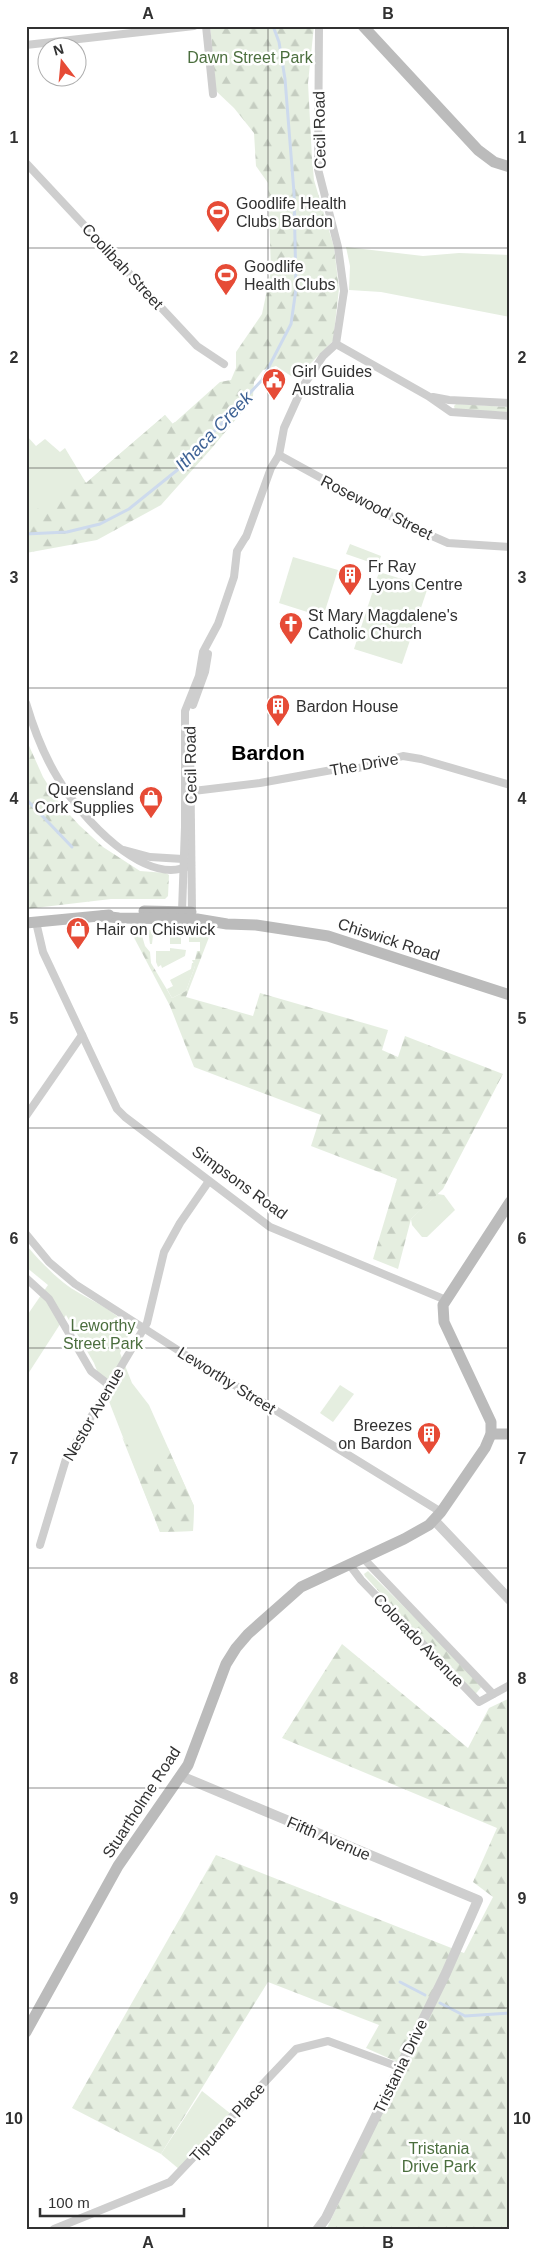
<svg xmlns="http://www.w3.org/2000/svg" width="536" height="2256" viewBox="0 0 536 2256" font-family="Helvetica,sans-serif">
<defs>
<pattern id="forest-firs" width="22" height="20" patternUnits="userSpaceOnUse" patternTransform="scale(1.25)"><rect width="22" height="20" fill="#e5eee0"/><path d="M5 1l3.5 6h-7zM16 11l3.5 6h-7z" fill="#c5cdc1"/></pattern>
</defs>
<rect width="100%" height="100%" fill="#fff"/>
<g fill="#e5eee0">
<polygon points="346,247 423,256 459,253 510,255 510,317 381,292 349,290 350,266"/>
<polygon points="165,415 172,424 175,422 180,429 26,523 26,435 36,446 45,439 60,452 65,448 86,483"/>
<polygon points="350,544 381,556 378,565 346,554"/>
<polygon points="293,557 338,570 323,617 279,603"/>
<polygon points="379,572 428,587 402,664 354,649"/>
<polygon points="170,948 186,950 185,956 162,968 161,965 158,967 156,962 156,951 170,951"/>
<polygon points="192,963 195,963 195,966 186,991 172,998 167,989 173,986 170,980 191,969"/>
<polygon points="437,1194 444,1195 455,1210 427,1237 422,1237 412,1225 411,1219"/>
<path d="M26 1245C39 1260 52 1274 68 1286 86 1299 121 1311 130 1332L120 1353 132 1383 149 1405 194 1506 193 1531 160 1532 94 1363 66 1315 26 1377V1317L48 1285 26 1267Z"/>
<polygon points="340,1385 354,1394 333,1422 320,1413"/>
<polygon points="202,2091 231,2114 179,2169 161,2154"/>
</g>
<g fill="url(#forest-firs)">
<polygon points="210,26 314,26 308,83 312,158 314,180 334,247 339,289 333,341 308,366 301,379 291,376 276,366 263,370 254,382 253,396 247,406 211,449 161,505 97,540 26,553 26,518 68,484 73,485 84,480 86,483 165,415 173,424 220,382 231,380 236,368 236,352 262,314 271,271 268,183 256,166 254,133 234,108 216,91"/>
<polygon points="456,404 510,407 510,412 455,410 454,406"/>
<polygon points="26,739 43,777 60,804 79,825 103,847 140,871 166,873 169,875 168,896 165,899 111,899 26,909"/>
<polygon points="140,929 145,946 150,952 151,963 172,998 186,991 195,966 192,960 195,960 197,951 200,951 200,942 189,942 189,930 211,932 186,997 253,1016 260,993 388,1030 382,1050 398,1057 405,1036 503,1074 443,1189 411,1219 398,1269 373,1259 397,1179 311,1146 321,1115 194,1067 170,1006 130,930"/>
<polygon points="148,930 187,931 187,936 181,936 181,944 170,944 170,935 153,935 152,944 150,944"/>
<polygon points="122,1437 154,1481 154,1467 168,1448 194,1506 193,1531 160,1532"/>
<polygon points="368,1571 483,1685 473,1697 365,1576 364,1574"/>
<polygon points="342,1644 468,1748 489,1708 510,1698 510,2230 326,2230 404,2065 366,2048 379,2025 268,1982 161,2154 72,2108 216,1855 464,1953 493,1897 473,1882 497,1828 282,1738"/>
</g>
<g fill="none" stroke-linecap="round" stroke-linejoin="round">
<g stroke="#cddaed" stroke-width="3">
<polyline points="26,534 67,532 100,524 129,509 181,467 262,380 291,324 296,289 294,193 285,79 279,42 273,26"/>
<polyline points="26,799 72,847"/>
<polyline points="400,1982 425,1995"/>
<polyline points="440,2003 465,2016 510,2013"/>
</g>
<g stroke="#cecece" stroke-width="8">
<polyline points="206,26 213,94"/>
<polyline points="26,45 194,26"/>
<polyline points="26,163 197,346 224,364"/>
<polyline points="336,344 428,396 451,412 510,416"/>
<polyline points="433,397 449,400 510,403"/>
<polyline points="279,455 407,525 448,543 510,547"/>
<polyline points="246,537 271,468 279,455 284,428 303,386 323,356 336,344 344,291 338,247 318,169 319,26"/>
<path d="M26 703C34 730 44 756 59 780 80 816 145 889 191 865L183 859 150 857 124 850"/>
<polyline points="193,705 205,672 208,654"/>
<polyline points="190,740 192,912"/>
<polyline points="185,792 260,783 332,770 355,769 403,756 421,759 510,785"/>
<polyline points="182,911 185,827 185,711 199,676 203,652 218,624 234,577 237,551 245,538"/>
<polyline points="36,922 43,952 117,1109 125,1117 270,1227 446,1300"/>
<polyline points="26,1116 82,1035"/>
<polyline points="26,1234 49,1262 75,1284 184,1354 441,1512"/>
<polyline points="26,1278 49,1299 91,1371 109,1385"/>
<polyline points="40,1545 66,1459 147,1323 164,1252 180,1223 209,1181"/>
<polyline points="363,1558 493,1694"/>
<polyline points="349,1564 361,1580 479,1702 510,1685"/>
<polyline points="54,2229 170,2182 296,2049 328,2041 399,2067"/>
</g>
<g stroke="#cecece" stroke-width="10">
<polyline points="434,1520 510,1600"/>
<polyline points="181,1776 478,1900 446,1973 326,2218 317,2230"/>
</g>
<g stroke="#bbb" stroke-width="11">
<polyline points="363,26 478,150 494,162 510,167"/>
<polyline points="144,911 191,912"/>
<polyline points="102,916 119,918 197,919 227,924 256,925 328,936 510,995"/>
<polyline points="26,923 109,915"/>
<polyline points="491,1434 510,1434"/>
<polyline points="26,2032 118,1866 188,1765 226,1664 236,1648 248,1634 301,1587 404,1539 429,1525 441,1512 485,1448 491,1434 491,1422 444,1322 443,1305 510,1202"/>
</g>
</g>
<path fill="none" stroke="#313131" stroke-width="1" stroke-opacity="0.55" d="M268 26V2230M26 248H510M26 468H510M26 688H510M26 908H510M26 1128H510M26 1348H510M26 1568H510M26 1788H510M26 2008H510"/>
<defs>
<g id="stadium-pin" transform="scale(1.25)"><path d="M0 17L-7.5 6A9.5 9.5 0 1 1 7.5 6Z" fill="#e64b36" stroke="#fff"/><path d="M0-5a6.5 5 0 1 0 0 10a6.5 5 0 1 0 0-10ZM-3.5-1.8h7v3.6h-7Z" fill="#fff"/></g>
<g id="civic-pin" transform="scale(1.25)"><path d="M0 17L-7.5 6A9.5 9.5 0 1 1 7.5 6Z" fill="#e64b36" stroke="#fff"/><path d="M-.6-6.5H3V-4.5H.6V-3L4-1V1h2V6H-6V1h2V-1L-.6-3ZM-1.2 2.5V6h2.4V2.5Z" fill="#fff"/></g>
<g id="building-pin" transform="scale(1.25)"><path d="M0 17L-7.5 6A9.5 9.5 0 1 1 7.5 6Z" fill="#e64b36" stroke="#fff"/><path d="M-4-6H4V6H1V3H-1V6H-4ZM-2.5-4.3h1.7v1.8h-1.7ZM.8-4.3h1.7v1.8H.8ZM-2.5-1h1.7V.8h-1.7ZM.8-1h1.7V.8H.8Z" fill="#fff"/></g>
<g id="church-pin" transform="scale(1.25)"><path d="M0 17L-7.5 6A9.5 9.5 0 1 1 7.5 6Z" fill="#e64b36" stroke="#fff"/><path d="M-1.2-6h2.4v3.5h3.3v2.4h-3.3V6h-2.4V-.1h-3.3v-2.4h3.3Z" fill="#fff"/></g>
<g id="shop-pin" transform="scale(1.25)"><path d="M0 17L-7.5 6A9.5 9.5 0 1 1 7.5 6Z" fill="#e64b36" stroke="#fff"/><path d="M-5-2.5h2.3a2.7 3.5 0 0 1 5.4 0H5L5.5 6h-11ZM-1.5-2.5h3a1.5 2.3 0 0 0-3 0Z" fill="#fff"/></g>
</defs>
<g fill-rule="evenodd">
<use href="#stadium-pin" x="218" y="212"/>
<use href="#stadium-pin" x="226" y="275"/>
<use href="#civic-pin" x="274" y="380"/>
<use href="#building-pin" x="350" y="575"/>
<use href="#church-pin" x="291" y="624"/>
<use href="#building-pin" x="278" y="706"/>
<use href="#shop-pin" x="151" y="798"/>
<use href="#shop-pin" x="78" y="929"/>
<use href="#building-pin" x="429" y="1434"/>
</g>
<g text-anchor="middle" stroke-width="5" stroke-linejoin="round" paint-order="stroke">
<g font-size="16" fill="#4b6e3e" stroke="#fff">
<text x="250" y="63">Dawn Street Park</text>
<text x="103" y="1331">Leworthy<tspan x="103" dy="18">Street Park</tspan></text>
<text x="439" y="2154">Tristania<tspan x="439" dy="18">Drive Park</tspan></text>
</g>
<g font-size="16" fill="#313131" stroke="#fff">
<text transform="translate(319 130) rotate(-91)" y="6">Cecil Road</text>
<text transform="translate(123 266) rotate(47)" y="6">Coolibah Street</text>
<text transform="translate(377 507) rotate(27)" y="6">Rosewood Street</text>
<text transform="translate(364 764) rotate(-10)" y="6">The Drive</text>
<text transform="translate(190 765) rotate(-91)" y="6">Cecil Road</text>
<text transform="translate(389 939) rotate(18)" y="6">Chiswick Road</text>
<text transform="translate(240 1182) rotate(36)" y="6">Simpsons Road</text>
<text transform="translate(227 1380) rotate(32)" y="6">Leworthy Street</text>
<text transform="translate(93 1414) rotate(-60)" y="6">Nestor Avenue</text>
<text transform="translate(419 1640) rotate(46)" y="6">Colorado Avenue</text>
<text transform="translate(141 1802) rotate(-57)" y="6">Stuartholme Road</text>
<text transform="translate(329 1838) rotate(23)" y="6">Fifth Avenue</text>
<text transform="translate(400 2066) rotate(-64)" y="6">Tristania Drive</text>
<text transform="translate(227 2122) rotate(-47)" y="6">Tipuana Place</text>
</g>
<g font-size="16" fill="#313131" stroke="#fff" text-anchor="start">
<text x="236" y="209">Goodlife Health<tspan x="236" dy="18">Clubs Bardon</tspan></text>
<text x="244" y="272">Goodlife<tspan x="244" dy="18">Health Clubs</tspan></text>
<text x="292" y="377">Girl Guides<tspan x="292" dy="18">Australia</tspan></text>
<text x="368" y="572">Fr Ray<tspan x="368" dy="18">Lyons Centre</tspan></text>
<text x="308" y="621">St Mary Magdalene's<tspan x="308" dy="18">Catholic Church</tspan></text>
<text x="296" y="712">Bardon House</text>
<text x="134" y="795" text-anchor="end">Queensland<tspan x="134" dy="18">Cork Supplies</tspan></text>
<text x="96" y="935">Hair on Chiswick</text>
<text x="412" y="1431" text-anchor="end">Breezes<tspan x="412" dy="18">on Bardon</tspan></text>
</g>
<g font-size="18" font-style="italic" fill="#3e6295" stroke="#fff">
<text transform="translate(214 431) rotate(-46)" y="6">Ithaca Creek</text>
</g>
<g font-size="21" font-weight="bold" fill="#000" stroke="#fff">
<text x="268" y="760">Bardon</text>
</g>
</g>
<rect width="536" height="2256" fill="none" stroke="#ffffff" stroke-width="55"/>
<g transform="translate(62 62) rotate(344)"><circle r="24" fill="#ffffff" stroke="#adadad"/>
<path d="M0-4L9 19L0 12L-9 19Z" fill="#e64b36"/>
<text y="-8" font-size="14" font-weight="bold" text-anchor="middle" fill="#313131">N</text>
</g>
<path d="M40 2208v8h144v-8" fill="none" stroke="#313131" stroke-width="2.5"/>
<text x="48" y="2208" font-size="15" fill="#313131" stroke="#ffffff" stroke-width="4" paint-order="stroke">100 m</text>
<rect x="28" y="28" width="480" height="2200" fill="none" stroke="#313131" stroke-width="2"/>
<g font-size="16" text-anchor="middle" font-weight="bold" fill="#313131">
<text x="148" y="19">A</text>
<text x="388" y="19">B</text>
<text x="14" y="143">1</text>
<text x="522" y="143">1</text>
<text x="14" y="363">2</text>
<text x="522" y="363">2</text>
<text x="14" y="583">3</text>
<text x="522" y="583">3</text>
<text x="14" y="804">4</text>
<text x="522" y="804">4</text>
<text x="14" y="1024">5</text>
<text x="522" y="1024">5</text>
<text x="14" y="1244">6</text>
<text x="522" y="1244">6</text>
<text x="14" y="1464">7</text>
<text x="522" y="1464">7</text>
<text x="14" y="1684">8</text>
<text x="522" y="1684">8</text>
<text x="14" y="1904">9</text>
<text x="522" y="1904">9</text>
<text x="14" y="2124">10</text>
<text x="522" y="2124">10</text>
<text x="148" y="2248">A</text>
<text x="388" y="2248">B</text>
</g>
</svg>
